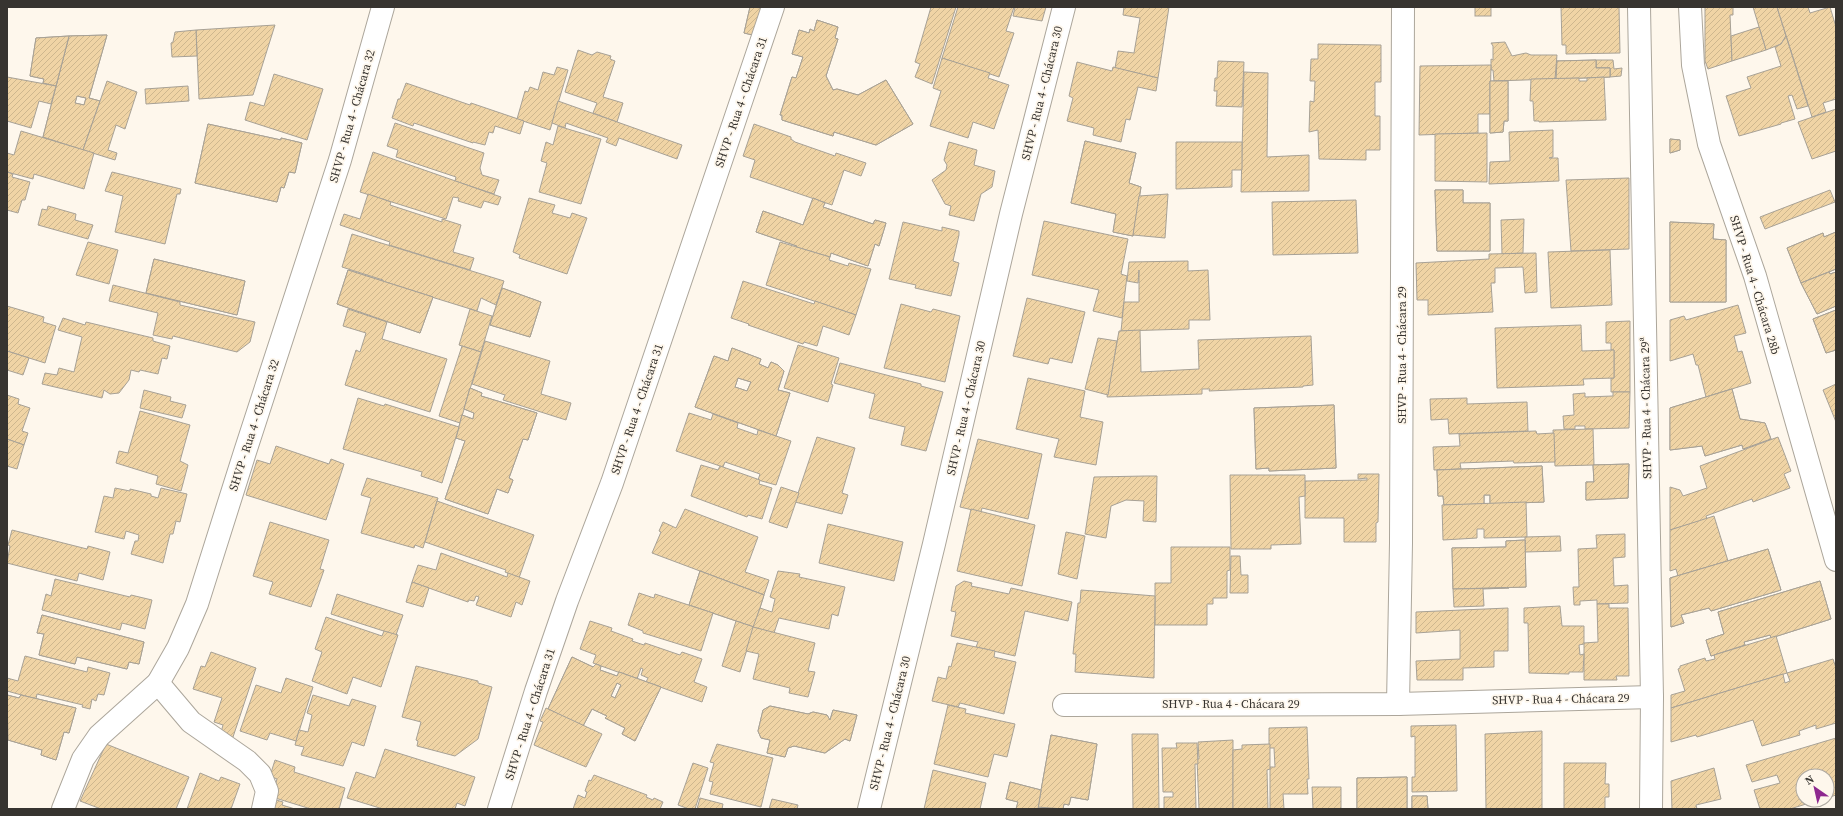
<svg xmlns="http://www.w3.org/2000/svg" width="1843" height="816" viewBox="0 0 1843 816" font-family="'Source Serif 4',serif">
<defs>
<pattern id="building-hatch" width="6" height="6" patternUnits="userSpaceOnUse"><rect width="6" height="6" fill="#f0d4a5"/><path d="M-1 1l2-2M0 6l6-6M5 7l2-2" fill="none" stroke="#ceb78e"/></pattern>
</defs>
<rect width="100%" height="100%" fill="#fef7ec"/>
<g fill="url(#building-hatch)" stroke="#a7a196" fill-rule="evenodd">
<polygon points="750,7 763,8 757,36 744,33"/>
<polygon points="750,7 763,8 757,36 744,33"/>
<polygon points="931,7 956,7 932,84 915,77 920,64 915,62"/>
<polygon points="958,7 1014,7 1006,31 1014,33 999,77 942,58"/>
<polygon points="1015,7 1046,7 1042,21 1013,16"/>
<polygon points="1124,7 1169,7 1158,78 1115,68 1118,51 1134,53 1140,18 1123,15"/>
<rect x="1475" y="7" width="16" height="9"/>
<polygon points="1561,7 1619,7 1620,53 1566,54 1566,45 1562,45"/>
<polygon points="1705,7 1733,7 1733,15 1730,15 1732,61 1708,69 1705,61"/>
<polygon points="1753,7 1777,7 1786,36 1781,44 1766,50"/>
<polygon points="1777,7 1808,7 1810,13 1830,7 1836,27 1836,99 1823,103 1826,112 1812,117"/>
<polygon points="817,20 838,27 835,38 838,39 826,76 833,90 837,89 858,95 886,80 913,124 876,145 834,132 833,136 782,120 782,115 780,115 792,77 796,78 803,57 792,54 799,30 809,33 810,29 814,31"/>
<polygon points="817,20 838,27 835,38 838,39 826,76 833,90 837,89 858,95 886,80 913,124 876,145 834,132 833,136 782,120 782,115 780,115 792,77 796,78 803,57 792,54 799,30 809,33 810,29 814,31"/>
<polygon points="275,25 253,95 199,99 196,30"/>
<polygon points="1759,27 1766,50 1732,61 1731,36"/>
<polygon points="196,30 197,56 172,57 171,43 173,42 175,32"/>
<path d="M107 35 89 98 100 101 83 150 43 137 69 36ZM77 96 86 98 84 105 75 103Z"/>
<path d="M107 35 89 98 100 101 83 150 43 137 69 36ZM77 96 86 98 84 105 75 103Z"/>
<polygon points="69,36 56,86 43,83 44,79 30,76 36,38"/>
<polygon points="69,36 56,86 43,83 44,79 30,76 36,38"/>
<polygon points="1786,36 1808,106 1797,109 1792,95 1788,96 1795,119 1781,123 1781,124 1739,136 1726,96 1751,88 1747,77 1781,66 1775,47 1781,44"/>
<polygon points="1505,42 1512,56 1526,53 1531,55 1557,55 1555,79 1494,81 1493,70 1491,70 1491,59 1493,60 1493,46 1491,43"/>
<polygon points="1318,44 1381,45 1381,82 1375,82 1375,116 1380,116 1380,150 1366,150 1366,160 1319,159 1318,130 1309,132 1310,101 1314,102 1315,81 1310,81 1311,59 1318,59"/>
<polygon points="578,50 592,55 597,52 611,56 610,59 615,61 603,97 623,103 617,122 593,113 597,103 565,92"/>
<polygon points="942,58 990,73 988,78 1009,85 994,129 973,122 968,138 930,126 941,91 933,88"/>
<polygon points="1596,60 1613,60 1614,69 1622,68 1621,76 1610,77 1610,68 1596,68"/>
<polygon points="1596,60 1596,68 1610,68 1610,77 1556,79 1557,61"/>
<polygon points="1596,60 1596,68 1610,68 1610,77 1556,79 1557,61"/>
<polygon points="1218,61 1244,62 1242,107 1216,106 1217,91 1214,91 1215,78 1217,78"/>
<polygon points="1077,62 1112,71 1113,67 1158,78 1156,91 1138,87 1130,120 1126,119 1121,142 1093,135 1094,128 1067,121 1073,98 1069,96"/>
<polygon points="1491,65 1490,114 1478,114 1478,133 1419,135 1420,66"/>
<polygon points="557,67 568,70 550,130 517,119 525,91 528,92 530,87 538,90 543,72 554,75"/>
<polygon points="1244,72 1268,73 1267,157 1309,155 1309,191 1241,192"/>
<polygon points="274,74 323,89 307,140 245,120 250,102 264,106"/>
<polygon points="7,77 56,86 51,104 39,101 31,128 7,121"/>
<polygon points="1604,77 1606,120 1539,122 1539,121 1534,121 1533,101 1530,101 1531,79 1579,78 1579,81 1587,81 1587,78"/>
<polygon points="107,81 137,92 125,129 116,125 108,150 117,153 115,160 83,150"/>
<polygon points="1490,81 1508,81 1508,121 1504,121 1503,132 1490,133"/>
<polygon points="1490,81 1508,81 1508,121 1504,121 1503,132 1490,133"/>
<polygon points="406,83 470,105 471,103 524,121 520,134 495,126 493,133 489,132 485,145 473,142 473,143 414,123 413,126 392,118 398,99 400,99"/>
<polygon points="188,86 189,101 146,104 145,89"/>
<polygon points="558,101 682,145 677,159 619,138 616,146 606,142 608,138 566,123 565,128 552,123"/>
<polygon points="1836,109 1836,151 1812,159 1798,122"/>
<polygon points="395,123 484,153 480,168 482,175 499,180 494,194 455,181 456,177 396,157 398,150 387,146"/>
<polygon points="208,124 281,140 281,138 302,143 295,173 289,172 284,188 281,187 277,202 195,183"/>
<polygon points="208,124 281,140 281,138 302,143 295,173 289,172 284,188 281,187 277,202 195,183"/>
<polygon points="754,124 791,137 791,139 795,142 835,156 836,153 866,163 861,176 844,170 832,205 750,177 755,160 743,156"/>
<polygon points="558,126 601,139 581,204 539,192 547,163 541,161 546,142 553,145"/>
<polygon points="1553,130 1553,157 1549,158 1558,158 1559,181 1489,184 1490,162 1510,161 1509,132"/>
<polygon points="21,131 94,153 84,189 34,174 33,179 7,172 7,153 14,155"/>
<polygon points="1487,133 1487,182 1435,181 1435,134"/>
<polygon points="1670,139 1680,140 1680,150 1670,153"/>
<polygon points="1670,139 1680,140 1680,150 1670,153"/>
<polygon points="1085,141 1136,153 1129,183 1141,187 1133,236 1113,232 1116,214 1071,203"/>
<polygon points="1085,141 1136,153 1129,183 1141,187 1133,236 1113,232 1116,214 1071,203"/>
<polygon points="949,142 977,150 974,165 995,171 992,187 981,194 974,221 949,215 951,206 945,204 932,180 946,170 947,165 944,160"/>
<polygon points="1176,142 1242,142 1242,170 1232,170 1232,187 1176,189"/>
<polygon points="373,152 501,197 498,205 484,201 481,208 458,201 459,198 453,197 446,219 360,192"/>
<polygon points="7,172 13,174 12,177 30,182 25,200 22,200 18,213 7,210"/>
<polygon points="112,172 181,189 180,194 177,194 165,244 115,232 123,196 105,191"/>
<polygon points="1629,178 1629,249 1571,251 1566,180"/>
<polygon points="1435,190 1463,190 1463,203 1490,203 1490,251 1437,251"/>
<polygon points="1435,190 1463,190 1463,203 1490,203 1490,251 1437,251"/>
<polygon points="1830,190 1835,202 1765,229 1760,217"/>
<polygon points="368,194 391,202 390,205 442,222 442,219 461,225 453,252 474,258 470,270 389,245 390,242 340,225 344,214 360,219"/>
<polygon points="1168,194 1165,238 1133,235 1139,196"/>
<polygon points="529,198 555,205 552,213 570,218 572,213 587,218 567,274 519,258 520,255 513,252"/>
<polygon points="813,198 825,203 823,207 873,224 875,220 886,223 879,246 875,244 868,266 831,253 830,257 796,247 797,246 756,232 763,211 803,225"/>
<polygon points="813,198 825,203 823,207 873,224 875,220 886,223 879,246 875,244 868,266 831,253 830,257 796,247 797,246 756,232 763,211 803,225"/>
<polygon points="1356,200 1358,253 1273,255 1272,202"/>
<polygon points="48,206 76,214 75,220 93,225 88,239 38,225 42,209 47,210"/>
<polygon points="1524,219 1523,253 1502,254 1501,220"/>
<polygon points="1044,221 1128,239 1121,274 1127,276 1122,318 1093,311 1099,290 1032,275"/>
<polygon points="903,222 942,231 942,227 959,231 959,235 953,261 959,263 951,296 915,288 916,285 889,279"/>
<polygon points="1670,222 1714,224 1713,239 1726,240 1726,302 1670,302"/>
<polygon points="1670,222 1714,224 1713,239 1726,240 1726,302 1670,302"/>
<polygon points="1836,232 1836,269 1801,283 1787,248 1823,233 1824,237"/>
<polygon points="1836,232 1836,269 1801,283 1787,248 1823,233 1824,237"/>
<polygon points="352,234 504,281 496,305 481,298 477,311 383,282 383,280 342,267"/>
<polygon points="88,242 118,250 109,284 76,275"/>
<polygon points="780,242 830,257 829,260 848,266 849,263 871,269 856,315 766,285"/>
<polygon points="1610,250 1612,305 1551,308 1548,252"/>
<polygon points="1536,253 1537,292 1525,293 1523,267 1495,268 1495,283 1491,283 1493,312 1428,315 1428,300 1417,300 1416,263 1489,259 1489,254"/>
<polygon points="154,259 245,281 237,315 146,293"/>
<polygon points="154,259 245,281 237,315 146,293"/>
<polygon points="1188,261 1188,271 1208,270 1210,320 1189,320 1189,329 1121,331 1124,302 1139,302 1139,270 1138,283 1127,281 1129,262"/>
<polygon points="348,270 433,297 420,333 337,304"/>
<polygon points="348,270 433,297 420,333 337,304"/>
<polygon points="1829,272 1830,274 1836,272 1836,306 1817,314 1801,283"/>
<polygon points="1829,272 1830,274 1836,272 1836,306 1817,314 1801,283"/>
<polygon points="743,281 814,304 815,301 856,315 849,335 823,326 817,346 804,342 803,344 748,325 749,324 731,318"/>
<polygon points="113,285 180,302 180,305 255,322 250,342 237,352 173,336 172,339 153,335 158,313 109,301"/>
<polygon points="502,288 541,302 530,337 490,325"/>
<polygon points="502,288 541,302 530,337 490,325"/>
<polygon points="1027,298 1085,312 1072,363 1050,358 1048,364 1013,356"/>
<polygon points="901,304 931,312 933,309 960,316 945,382 884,368"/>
<polygon points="1738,305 1746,333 1734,336 1738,352 1742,351 1751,383 1706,397 1698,365 1696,365 1693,354 1670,361 1670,320 1684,316 1686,320"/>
<polygon points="7,306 44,317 43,322 56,326 45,363 7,351"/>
<polygon points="348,309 387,322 382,339 447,359 430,412 345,385 356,350 360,352 366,333 343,326"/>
<polygon points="470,309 492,316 481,352 459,345"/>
<polygon points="1836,310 1836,350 1826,353 1813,319"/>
<polygon points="1836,310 1836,350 1826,353 1813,319"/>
<polygon points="63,318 85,325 86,322 153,338 153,341 170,346 167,359 162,358 158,374 140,370 139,372 131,370 129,380 119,393 110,394 104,390 102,398 42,384 45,373 57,375 59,368 74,372 82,337 58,330"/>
<polygon points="1630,321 1630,392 1611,392 1611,378 1614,378 1614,350 1611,350 1611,343 1606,343 1606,322"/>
<polygon points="1581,325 1582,351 1614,350 1614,378 1583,379 1584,385 1497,388 1495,328"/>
<polygon points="1140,330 1141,372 1199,369 1198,340 1311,336 1313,385 1303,386 1303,387 1209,391 1210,389 1202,389 1202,394 1107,397 1119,331"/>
<polygon points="1098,338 1117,341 1108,395 1085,389"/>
<polygon points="485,341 550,361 541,394 571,403 566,420 503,400 505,395 472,384"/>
<polygon points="798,345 839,358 831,384 833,385 828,402 784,388"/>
<polygon points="462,346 481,352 460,423 439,416"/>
<path d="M732 348 761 359 759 364 768 368 771 362 778 365 784 371 778 390 790 393 776 436 695 407 714 356 728 361ZM738 378 751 382 747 391 735 387Z"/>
<path d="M732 348 761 359 759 364 768 368 771 362 778 365 784 371 778 390 790 393 776 436 695 407 714 356 728 361ZM738 378 751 382 747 391 735 387Z"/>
<polygon points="7,351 29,358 23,375 7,370"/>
<polygon points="840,363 921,384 921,386 943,392 926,451 901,445 905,427 869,418 875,394 834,383"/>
<polygon points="1028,378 1085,391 1080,417 1103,422 1096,465 1054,457 1059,439 1016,429"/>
<polygon points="1836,384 1836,422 1823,390"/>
<polygon points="470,388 482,393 481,396 537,413 528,440 523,439 509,478 513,480 508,493 497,489 488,514 445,499 465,441 456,438 462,415 473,419 474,413 464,409"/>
<polygon points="470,388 482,393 481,396 537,413 528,440 523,439 509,478 513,480 508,493 497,489 488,514 445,499 465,441 456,438 462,415 473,419 474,413 464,409"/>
<polygon points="1732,389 1740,419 1765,423 1771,439 1743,449 1742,445 1705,456 1702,446 1670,450 1670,408"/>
<polygon points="1732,389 1740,419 1765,423 1771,439 1743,449 1742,445 1705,456 1702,446 1670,450 1670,408"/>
<polygon points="144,390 171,397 170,401 186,405 182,418 140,408"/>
<polygon points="1613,392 1630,392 1629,428 1585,429 1585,426 1575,426 1575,429 1564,429 1563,416 1574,415 1573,394 1585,393 1585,397 1613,396"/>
<polygon points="7,395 19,399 18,404 30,408 22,431 28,433 24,445 7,439"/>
<polygon points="358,398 384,406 385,404 459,427 442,483 421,476 422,472 343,449"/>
<polygon points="1467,398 1467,404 1527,402 1528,431 1449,434 1448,419 1431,420 1430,399"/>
<polygon points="1334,405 1336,468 1269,471 1269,468 1256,469 1254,408"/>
<polygon points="1334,405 1336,468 1269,471 1269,468 1256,469 1254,408"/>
<polygon points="140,411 190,425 180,461 188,465 181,491 156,484 158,476 116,463 119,451 128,453"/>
<polygon points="689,413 711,420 713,414 738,423 737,428 757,435 758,430 791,441 776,485 758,480 760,474 725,462 723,467 676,451"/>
<polygon points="1593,429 1594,465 1555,466 1553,430"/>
<polygon points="1536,431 1537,434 1554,433 1555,462 1514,463 1513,461 1460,463 1461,469 1434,470 1433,447 1460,446 1459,434"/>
<polygon points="817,437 855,448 842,493 848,495 842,514 795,502"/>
<polygon points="1778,437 1791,471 1784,474 1790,488 1753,502 1752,499 1706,516 1707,519 1670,530 1670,487 1680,490 1683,496 1707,488 1700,466"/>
<polygon points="7,439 24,445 17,469 7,466"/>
<polygon points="978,439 1042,454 1028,519 982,508 981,512 960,507"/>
<polygon points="276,446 329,464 331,459 344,464 326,520 246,495 257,460 270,464"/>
<polygon points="1629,464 1628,498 1586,500 1586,482 1594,482 1593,465"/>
<polygon points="1629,464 1628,498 1586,500 1586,482 1594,482 1593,465"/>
<polygon points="701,465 718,470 720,466 723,467 760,480 759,484 772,488 762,519 748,515 747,517 691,496"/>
<polygon points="1542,466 1544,502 1490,504 1490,495 1484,495 1484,504 1444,505 1443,496 1438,496 1437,470"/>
<polygon points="1542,466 1544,502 1490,504 1490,495 1484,495 1484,504 1444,505 1443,496 1438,496 1437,470"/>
<polygon points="1358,474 1379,474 1378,522 1376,523 1376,542 1344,542 1344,518 1305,518 1305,481 1367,480 1367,478 1358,479"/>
<polygon points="1230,475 1305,475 1305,496 1299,497 1301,544 1271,545 1271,549 1231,549"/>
<polygon points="1146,476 1157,476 1156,522 1143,521 1144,501 1126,500 1111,506 1106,538 1085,534 1094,477"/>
<polygon points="367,478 438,498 423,548 415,545 414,548 361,533 371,498 361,495"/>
<polygon points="781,487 799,493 787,528 769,522"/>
<polygon points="115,488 130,491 130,489 151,494 151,496 158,498 161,488 187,494 180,522 176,521 173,534 170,534 163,563 131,554 135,541 138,541 139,535 126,531 124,539 95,532 104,496 113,498"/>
<polygon points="437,501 534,535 519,578 505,572 506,570 425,542"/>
<polygon points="1526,502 1527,537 1484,538 1484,529 1477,529 1477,538 1443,540 1442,505"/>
<polygon points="685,509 758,537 745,572 769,580 764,595 652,553 661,532 659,531 663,522 676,528"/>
<polygon points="971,509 1035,525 1022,586 957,571"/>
<polygon points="1714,516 1728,561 1678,576 1676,569 1670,571 1670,530"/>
<polygon points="270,522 329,540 320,569 324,570 311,607 269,594 273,582 253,576"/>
<polygon points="828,524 903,542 894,581 819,563"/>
<polygon points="12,530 87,549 88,546 110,552 103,580 79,573 77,581 7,563 10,546 8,545"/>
<polygon points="1066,532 1085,536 1077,579 1058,574"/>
<polygon points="1625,534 1625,557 1613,558 1614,586 1628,585 1628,603 1597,604 1597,600 1580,601 1580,605 1574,605 1573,587 1579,587 1578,549 1597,548 1596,535"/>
<polygon points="1560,536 1561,551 1525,552 1525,537"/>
<polygon points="1525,540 1526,587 1453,589 1452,548 1506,547 1506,541"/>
<polygon points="1525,540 1526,587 1453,589 1452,548 1506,547 1506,541"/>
<polygon points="1171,547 1230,547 1230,570 1227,571 1227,598 1213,598 1213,604 1207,604 1207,625 1155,625 1155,583 1171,583"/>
<polygon points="1768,549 1781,590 1711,611 1709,608 1681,615 1684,623 1671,627 1670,578"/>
<polygon points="1768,549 1781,590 1711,611 1709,608 1681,615 1684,623 1671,627 1670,578"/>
<polygon points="441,553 507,577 508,573 530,581 522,605 516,602 511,617 476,605 479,597 476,596 474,601 469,600 468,602 412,582 418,565 436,570"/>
<polygon points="1231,556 1240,556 1241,575 1248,575 1248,593 1230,593"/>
<polygon points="700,571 764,595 754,627 689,605"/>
<polygon points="700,571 764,595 754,627 689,605"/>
<polygon points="778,571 800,574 799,577 845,587 838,616 832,614 829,629 779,618 774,633 753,627 760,608 772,612 775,599 770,597"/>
<polygon points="55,579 130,597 131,595 152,600 145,629 122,623 120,630 42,610 46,594 51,596"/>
<polygon points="964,581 972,583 971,586 1009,594 1011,588 1072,602 1068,621 1025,611 1015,656 976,647 978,642 951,636 956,612 951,611 956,586"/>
<polygon points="1820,581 1831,619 1771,638 1770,635 1744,642 1745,645 1711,656 1706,640 1724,634 1718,612"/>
<polygon points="1820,581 1831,619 1771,638 1770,635 1744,642 1745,645 1711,656 1706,640 1724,634 1718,612"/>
<polygon points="412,582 429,588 423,607 406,602"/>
<polygon points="1509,588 1483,589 1484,606 1454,607 1453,589"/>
<polygon points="1081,590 1155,596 1154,678 1075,672 1076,654 1073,654 1078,603 1080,603"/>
<polygon points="639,593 654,598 655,594 713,613 701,651 643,633 643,631 628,625"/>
<polygon points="337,594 403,615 396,635 331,614"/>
<polygon points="1597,604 1609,604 1609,608 1628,608 1629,676 1616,676 1617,680 1584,680 1584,643 1598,642"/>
<polygon points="1560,606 1562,626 1584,626 1584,644 1579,645 1580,655 1584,654 1583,672 1569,672 1569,674 1529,673 1528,623 1524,623 1524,608"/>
<polygon points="1508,608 1508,651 1494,651 1494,667 1463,668 1463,680 1417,680 1416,661 1460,659 1460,630 1416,633 1416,612"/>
<polygon points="42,615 144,642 139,664 129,662 127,669 77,657 75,664 39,655 44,634 37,633"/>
<polygon points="42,615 144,642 139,664 129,662 127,669 77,657 75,664 39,655 44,634 37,633"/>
<polygon points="326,617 382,636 384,631 398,635 381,687 353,677 347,694 312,681 322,652 315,649"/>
<polygon points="590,621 612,628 611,631 633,639 632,641 644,645 645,643 680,655 682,652 702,659 694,682 707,687 702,702 646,682 648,678 641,675 643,669 641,668 637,679 593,663 596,655 580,649"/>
<polygon points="736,621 754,627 740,672 722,666"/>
<polygon points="753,627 815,643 808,671 815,672 808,697 789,693 790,688 753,679 759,654 746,651"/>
<polygon points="1776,636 1787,673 1671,708 1671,695 1685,691 1678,669 1680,668 1680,666 1705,658 1706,661 1715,659 1714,655"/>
<polygon points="957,643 995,651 994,657 1016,662 1004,714 960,703 958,707 932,701 938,677 946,679 949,666 951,667"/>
<polygon points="211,652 256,668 233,737 227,740 220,736 223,725 214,722 222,698 193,689 201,666 205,667"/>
<polygon points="25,656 87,672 88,667 110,673 104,695 98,694 96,701 92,699 90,709 82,707 83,705 37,694 36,699 7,691 7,678 18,681"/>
<path d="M572 657 593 667 596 664 601 666 600 670 617 676 619 672 661 687 635 741 622 734 625 728 605 718 607 716 592 709 583 726 548 709ZM617 683 621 685 615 698 611 696Z"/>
<path d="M572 657 593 667 596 664 601 666 600 670 617 676 619 672 661 687 635 741 622 734 625 728 605 718 607 716 592 709 583 726 548 709ZM617 683 621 685 615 698 611 696Z"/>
<polygon points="1833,659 1836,668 1836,723 1816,729 1816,725 1799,731 1800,735 1762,746 1753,720 1697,737 1696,735 1671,742 1671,708 1783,674 1785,683 1790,681 1787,673"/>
<polygon points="416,666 478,681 478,683 492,687 478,739 455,756 417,746 418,741 416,740 421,722 402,717"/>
<polygon points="286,678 313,687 296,741 270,733 267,740 240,731 256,685 281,693"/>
<polygon points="7,695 19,698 21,695 76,708 69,733 64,732 56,760 41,755 42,750 8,740"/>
<polygon points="7,695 19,698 21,695 76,708 69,733 64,732 56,760 41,755 42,750 8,740"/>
<polygon points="313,695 349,706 352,699 376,706 364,746 352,742 343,766 301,755 304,747 295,745 299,730 308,732 312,715 307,713"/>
<polygon points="948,705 966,709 965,713 1015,724 1007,757 994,754 988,777 934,764"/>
<polygon points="770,706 808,714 813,712 827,715 830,720 833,710 857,715 850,741 845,739 825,753 794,746 788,748 785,757 767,753 770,740 761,738 758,731 763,710"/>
<polygon points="770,706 808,714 813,712 827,715 830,720 833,710 857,715 850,741 845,739 825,753 794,746 788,748 785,757 767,753 770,740 761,738 758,731 763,710"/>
<polygon points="546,708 602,734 586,767 534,745 543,722 540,721"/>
<polygon points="1456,725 1457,791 1412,792 1412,777 1415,777 1415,736 1411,737 1411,726"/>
<polygon points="1307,727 1309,779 1307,779 1308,794 1283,794 1284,809 1270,809 1270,767 1275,767 1274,748 1269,748 1269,728"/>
<polygon points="1542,731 1542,809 1486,809 1485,734"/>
<polygon points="1132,734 1158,734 1159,809 1133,809"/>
<polygon points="1051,735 1097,744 1088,800 1071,797 1069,805 1064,804 1063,809 1038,807"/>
<polygon points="1051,735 1097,744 1088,800 1071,797 1069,805 1064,804 1063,809 1038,807"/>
<polygon points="1836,738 1836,795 1827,798 1827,776 1803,776 1803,800 1819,800 1790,809 1760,809 1754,790 1780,783 1777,775 1752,782 1746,765"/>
<polygon points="1233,740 1233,809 1199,809 1197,759 1199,759 1198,742"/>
<polygon points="1176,743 1197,743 1198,764 1195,764 1196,809 1164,809 1164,797 1173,797 1173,792 1163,792 1162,748 1177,748"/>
<polygon points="106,744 189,777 176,809 101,809 80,801"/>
<polygon points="717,744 773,758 761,807 710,794 713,782 709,781 714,763 710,762"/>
<polygon points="1270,744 1270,769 1267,770 1268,809 1233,809 1233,750 1242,749 1242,745"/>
<polygon points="385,749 475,777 465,806 457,803 455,809 383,809 347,798 356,772 375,778"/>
<polygon points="275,760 295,767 294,772 345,788 339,809 311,809 272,797 277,779 270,776"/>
<polygon points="693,763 708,768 695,809 689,809 678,805"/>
<polygon points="1564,763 1606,763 1605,784 1609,784 1609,797 1605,797 1605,809 1559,809 1564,809"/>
<polygon points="1714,768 1721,799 1696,805 1697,809 1672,809 1671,781"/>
<polygon points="933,770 986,783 980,809 924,809"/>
<polygon points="200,773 219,781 221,777 240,784 231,809 187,809"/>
<polygon points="594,775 647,795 646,797 653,800 654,798 663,802 660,809 573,809 578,795 585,798 587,792 585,791 589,780 591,781"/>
<polygon points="1407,777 1407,809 1357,809 1357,778"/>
<polygon points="1407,777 1407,809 1357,809 1357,778"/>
<polygon points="1010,782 1041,790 1038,809 1016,809 1018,802 1006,799"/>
<polygon points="1010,782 1041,790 1038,809 1016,809 1018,802 1006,799"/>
<polygon points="1312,787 1341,787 1341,809 1313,809"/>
<polygon points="1412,796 1427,796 1428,809 1412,809"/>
<polygon points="1412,796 1427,796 1428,809 1412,809"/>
<polygon points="700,798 723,804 722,809 697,809"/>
<polygon points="273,799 283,802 282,805 295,809 270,809"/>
<polygon points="772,799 798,805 797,809 769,809"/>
</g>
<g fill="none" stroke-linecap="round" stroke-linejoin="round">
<g stroke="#aca69b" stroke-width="24">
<g id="street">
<polyline points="1639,7 1652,697 1651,809"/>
<polyline points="1690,7 1693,65 1709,144 1755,276 1836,560"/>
<polyline points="158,683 191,722 247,761 260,774 267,791 263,809"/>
<polyline points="1398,704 1401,543 1403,7"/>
<polyline points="1064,705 1398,704 1652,697"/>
<polyline points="63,809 83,759 99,736 158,683 178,648 197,604 245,452 340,160 383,7"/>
<polyline points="499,809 536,691 567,601 612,483 773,7"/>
<polyline points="869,809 934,544 1011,214 1064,7"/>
</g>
</g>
<use href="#street" stroke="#fff" stroke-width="22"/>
</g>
<g text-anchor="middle" stroke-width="3.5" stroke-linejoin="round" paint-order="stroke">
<g font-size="12" fill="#373430" stroke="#fef7ec">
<text transform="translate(1042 93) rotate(-76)" y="4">SHVP - Rua 4 - Chácara 30</text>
<text transform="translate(741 102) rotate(-71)" y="4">SHVP - Rua 4 - Chácara 31</text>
<text transform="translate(352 116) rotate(-74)" y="4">SHVP - Rua 4 - Chácara 32</text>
<text transform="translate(1755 285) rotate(73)" y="4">SHVP - Rua 4 - Chácara 28b</text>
<text transform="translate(1402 355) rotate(-90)" y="4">SHVP - Rua 4 - Chácara 29</text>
<text transform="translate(966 408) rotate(-77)" y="4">SHVP - Rua 4 - Chácara 30</text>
<text transform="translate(1646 408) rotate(-91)" y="4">SHVP - Rua 4 - Chácara 29ª</text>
<text transform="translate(637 409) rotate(-71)" y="4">SHVP - Rua 4 - Chácara 31</text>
<text transform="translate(254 425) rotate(-72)" y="4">SHVP - Rua 4 - Chácara 32</text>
<text transform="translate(1561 699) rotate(-1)" y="4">SHVP - Rua 4 - Chácara 29</text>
<text x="1231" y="708">SHVP - Rua 4 - Chácara 29</text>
<text transform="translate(530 714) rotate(-72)" y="4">SHVP - Rua 4 - Chácara 31</text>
<text transform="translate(890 723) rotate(-76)" y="4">SHVP - Rua 4 - Chácara 30</text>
</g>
</g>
<rect width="1843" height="816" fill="none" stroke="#373430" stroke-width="16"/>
<g transform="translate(1815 788) rotate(326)"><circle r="19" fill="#fef7ec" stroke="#aea9a1"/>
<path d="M0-3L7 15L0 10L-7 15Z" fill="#8e288f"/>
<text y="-6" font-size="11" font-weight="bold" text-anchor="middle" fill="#373430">N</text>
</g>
</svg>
